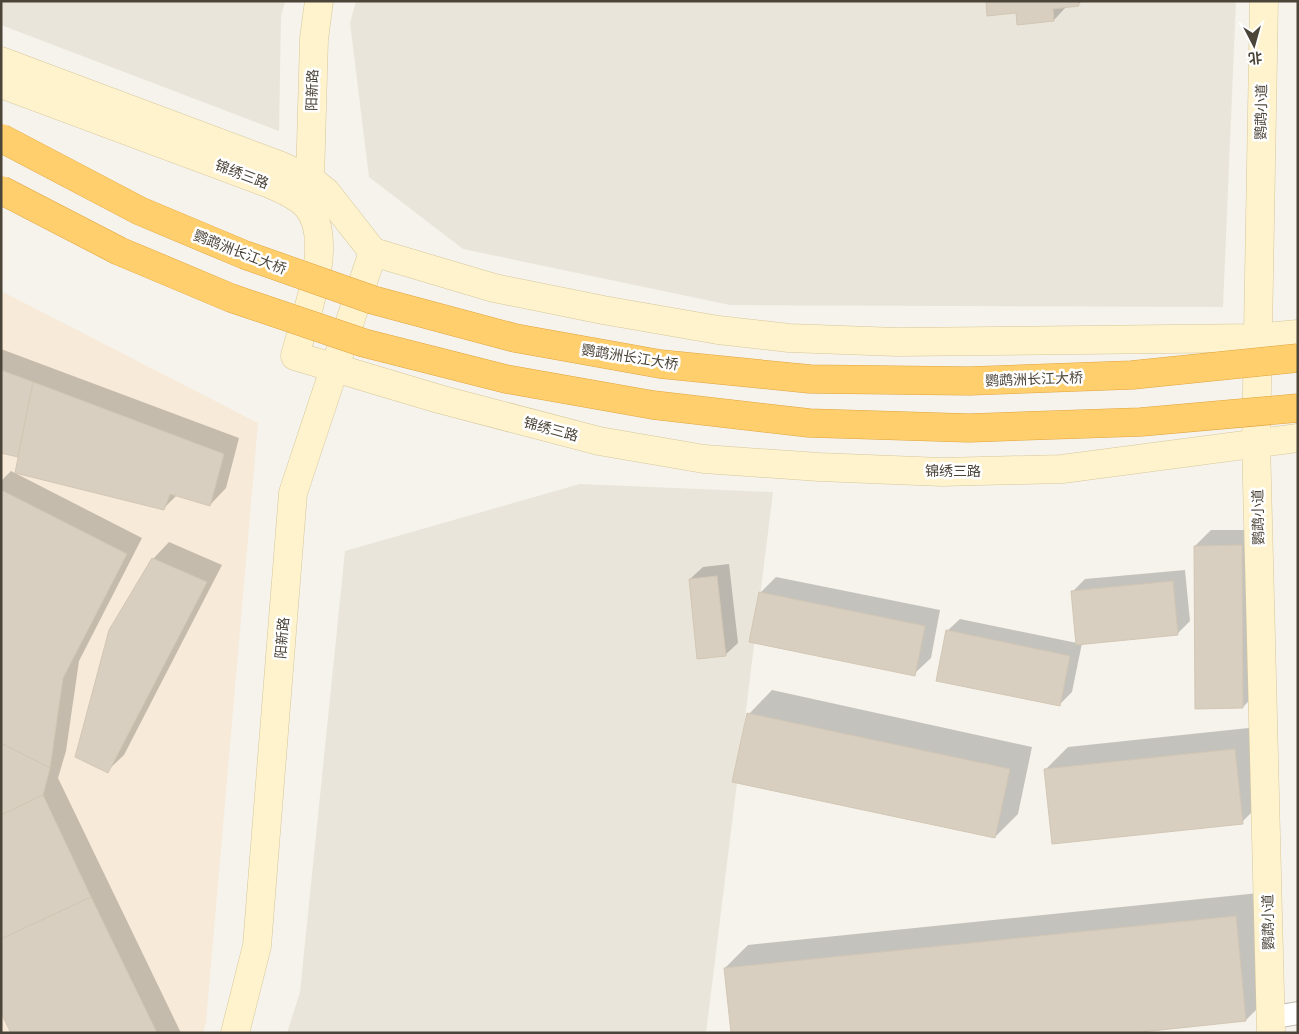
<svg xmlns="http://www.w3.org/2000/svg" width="1299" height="1034" viewBox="0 0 1299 1034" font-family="'Fira Sans','Noto Sans SC',sans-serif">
<rect width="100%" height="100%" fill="#f6f3ec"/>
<g fill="#eae5da">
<polygon points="1,1 285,1 281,16 279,131 1,25"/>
<polygon points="356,1 1236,1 1223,307 730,305 463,249 369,177 350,23"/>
<polygon points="580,484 773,492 706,1033 287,1033 300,992 345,551"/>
</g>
<polygon fill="#f7ead8" points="1,291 258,423 206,1022 203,1033 1,1033"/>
<g fill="#0003">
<polygon points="987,1 1082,1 1078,5 1067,6 1054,20 1017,12"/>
<polygon points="1,349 239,438 226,488 210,505 177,495 163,509 19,456 1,452"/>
<polygon points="11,471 142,538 79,661 66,751 58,778 181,1033 12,1033 1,1010 1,481"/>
<polygon points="1211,530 1258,530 1259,691 1243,707 1195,546"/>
<polygon points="169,542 222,565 124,755 107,771 153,559"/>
<polygon points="729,564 738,643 725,655 690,579 703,567"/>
<polygon points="1185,570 1190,621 1177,634 1082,643 1072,692 1060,704 947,631 960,619 1077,643 1072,592 1085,579"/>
<polygon points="776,577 940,610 931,658 914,674 760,593"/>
<polygon points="772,690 1032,747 1018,814 995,837 749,714"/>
<polygon points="1258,727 1265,799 1242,822 1045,770 1068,747"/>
<polygon points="1259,893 1269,997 1246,1020 725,968 748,945"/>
</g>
<g fill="#d8cfc1" stroke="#d3c7b4">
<polygon points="986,1 1078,1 1079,6 1053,9 1054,21 1017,25 1016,13 987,16"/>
<polygon points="1,370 33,382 18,457 1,453"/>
<polygon points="33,382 224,454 210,506 170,494 164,510 15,473"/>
<polygon points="1,490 127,554 63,678 50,768 1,743"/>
<polygon points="1242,545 1243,708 1195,709 1194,546"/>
<polygon points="152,558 207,582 108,773 75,757 109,630"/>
<polygon points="717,576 726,656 697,659 689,579"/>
<polygon points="1173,581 1178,635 1076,645 1071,591"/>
<polygon points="759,592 925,626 915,676 749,642"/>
<polygon points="946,630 1070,656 1060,706 936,681"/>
<polygon points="747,713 1010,769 995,838 732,782"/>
<polygon points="1,743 50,768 43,795 1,815"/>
<polygon points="1235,749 1243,824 1052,844 1044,769"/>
<polygon points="43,795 91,897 1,939 1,815"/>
<polygon points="91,897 157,1033 11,1033 1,1013 1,939"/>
<polygon points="1236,916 1246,1021 1132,1033 731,1033 724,968"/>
</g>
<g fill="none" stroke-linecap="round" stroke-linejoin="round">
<g stroke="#c2bbae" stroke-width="24">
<polyline id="street" points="1270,1018 1298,1013"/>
</g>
<g stroke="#d6c79b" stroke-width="29">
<g id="secondary">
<polyline points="1264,1 1256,442 1271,1033"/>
<polyline points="1,61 279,165 310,179 326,192 373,252 494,288 603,310 718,330 789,338 897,342 1256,338 1298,334"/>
<path d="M1 84 270 184C283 190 297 195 307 206 336 240 305 316 295 356L439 399 599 441 704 459 819 467 942 472 1062 469 1298 438"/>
<polyline points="310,179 314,39 319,1"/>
<polyline points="235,1033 257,946 293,493 373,252"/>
</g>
</g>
<use href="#street" stroke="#fff" stroke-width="22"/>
<use href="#secondary" stroke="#fff3cd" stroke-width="28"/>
<g stroke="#e0a43c" stroke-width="29" stroke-linecap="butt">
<g id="highway-bridge">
<polyline points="1,138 140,211 245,255 373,300 515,338 660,364 810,379 969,381 1132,375 1298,358"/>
<polyline points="1,190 119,251 231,298 364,343 506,379 653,405 809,423 969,428 1141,422 1298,408"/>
</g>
</g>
<use href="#highway-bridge" stroke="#ffcf6e" stroke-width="28"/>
</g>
<g text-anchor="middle" stroke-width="5" stroke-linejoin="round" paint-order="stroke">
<g font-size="14" fill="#4b4439" stroke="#fff">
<text transform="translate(312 90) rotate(-88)" y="5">阳新路</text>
<text transform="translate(1261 112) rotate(-89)" y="5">鹦鹉小道</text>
<text transform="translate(242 174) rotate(21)" y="5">锦绣三路</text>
<text transform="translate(240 252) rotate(21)" y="5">鹦鹉洲长江大桥</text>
<text transform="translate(630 357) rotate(9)" y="5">鹦鹉洲长江大桥</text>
<text transform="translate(1034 379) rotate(-2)" y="5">鹦鹉洲长江大桥</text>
<text transform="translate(551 429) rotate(15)" y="5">锦绣三路</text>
<text x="953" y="476">锦绣三路</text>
<text transform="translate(1258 517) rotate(-91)" y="5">鹦鹉小道</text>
<text transform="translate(282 638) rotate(-85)" y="5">阳新路</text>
<text transform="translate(1268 922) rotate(-91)" y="5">鹦鹉小道</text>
</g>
</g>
<rect width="1299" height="1034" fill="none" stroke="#4b4439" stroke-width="5"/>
<g transform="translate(1254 45) rotate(174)" stroke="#ffffff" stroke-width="4" paint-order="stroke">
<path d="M0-4L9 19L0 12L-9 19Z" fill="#4b4439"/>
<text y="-8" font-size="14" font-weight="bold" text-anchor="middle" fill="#4b4439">北</text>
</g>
</svg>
